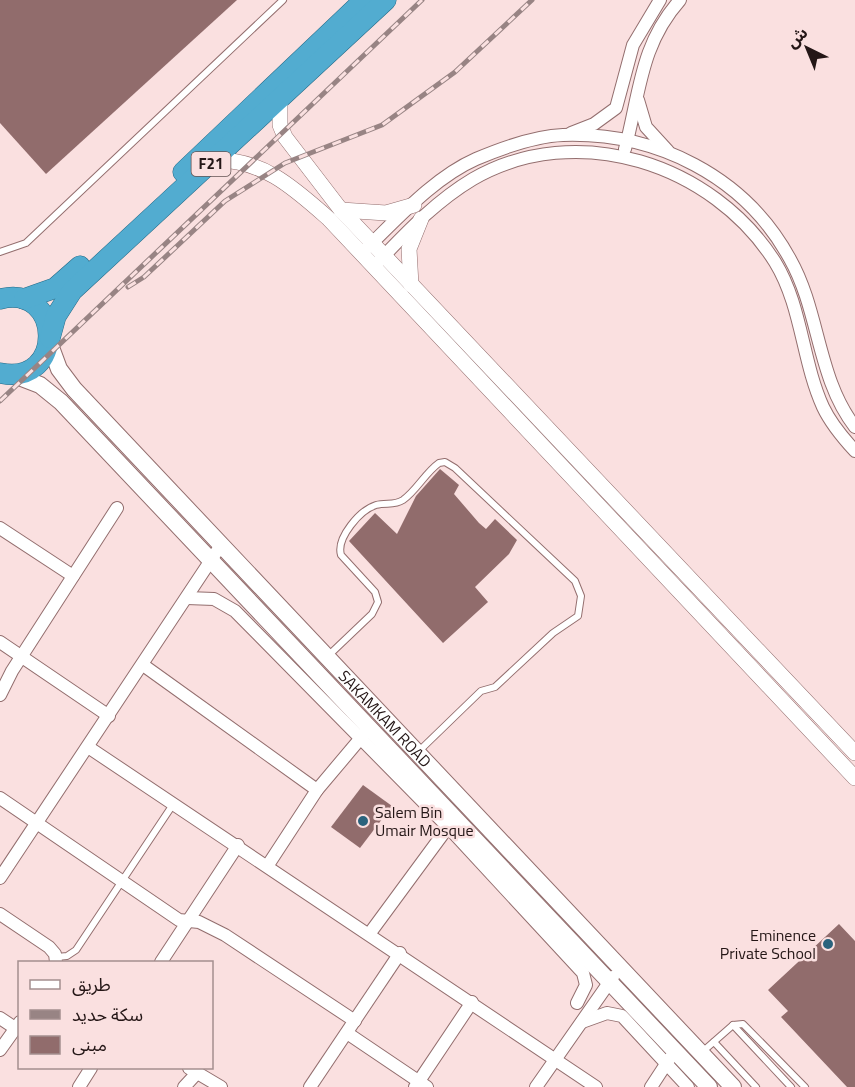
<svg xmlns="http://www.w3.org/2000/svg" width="855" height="1087" viewBox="0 0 855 1087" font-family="'Titillium Web','Noto Sans Arabic',sans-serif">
<rect width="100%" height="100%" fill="#fae0e0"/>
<g fill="#916c6c">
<polygon points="0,0 237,0 46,174 0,123"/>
<polygon points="440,469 459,485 454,494 479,523 486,529 495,519 517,540 509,554 475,587 488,602 443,643 349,541 375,513 397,534 416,496"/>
<polygon points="363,785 392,806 360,848 331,827"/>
<polygon points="839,924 855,941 855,1087 847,1087 781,1017 788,1011 768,990"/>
</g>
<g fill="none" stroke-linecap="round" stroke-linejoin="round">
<g stroke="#936e6e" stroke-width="8">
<g id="service">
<polyline points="0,252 26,243 283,0"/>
<path d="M329 655 372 614 378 602 375 592 341 555C336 538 360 510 376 505 386 502 394 506 403 500 417 490 425 473 439 463L445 462 455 468 575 581 581 596 578 616 553 633 495 687 481 691 418 752"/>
<polyline points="57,957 67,956 76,950 174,803"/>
<polyline points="733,1025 791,1087"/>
<polyline points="714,1042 756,1087"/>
<polyline points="701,1053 733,1025 743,1024 805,1087"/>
</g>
</g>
<g stroke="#936e6e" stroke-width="14">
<g id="minor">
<polyline points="638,100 646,127 668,151"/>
<polyline points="571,133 594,124 616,108 633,45 660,0"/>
<path d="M625 149C640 93 640 45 680 0"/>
<path d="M367 248C399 217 435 177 476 159 502 148 534 136 563 135 656 132 745 176 790 259 820 312 817 378 855 427"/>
<path d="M378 262C407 232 436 201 473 179 577 119 713 164 775 262 802 306 802 361 823 407 831 424 843 438 855 451"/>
<polyline points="0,528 73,576"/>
<polyline points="187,598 214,599 235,611 448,827 583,973 586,985 577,1003"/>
<polyline points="0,642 109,716"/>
<polyline points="143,665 317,790"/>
<polyline points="0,695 12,671 117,508"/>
<polyline points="88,747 596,1087"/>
<polyline points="0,798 179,920 199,922 225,935 355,1021"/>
<polyline points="268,865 317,790 365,733"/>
<polyline points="0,878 221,545"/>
<polyline points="0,914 49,947 55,954 56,962"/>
<polyline points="370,933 451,823"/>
<polyline points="161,962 238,845"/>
<polyline points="0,1018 15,1028"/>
<polyline points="582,1022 607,1013 622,1016 688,1087"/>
<polyline points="347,1033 427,1087"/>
<polyline points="0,1050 20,1022"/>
<polyline points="189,1068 221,1087"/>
<polyline points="79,1087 91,1068"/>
<polyline points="184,1087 197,1073"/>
<polyline points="310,1087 400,953"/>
<polyline points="415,1087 472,1002"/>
<polyline points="536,1087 613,977"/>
<polyline points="651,1087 670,1058"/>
</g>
</g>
<g stroke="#936e6e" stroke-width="16">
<g id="tertiary">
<polyline points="280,100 280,125 285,137 341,210 855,753"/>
<path d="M215 160C263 159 295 189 329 219L855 778"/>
<polyline points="341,210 386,213 414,205"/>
<polyline points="411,285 409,249 421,219"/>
</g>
</g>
<g stroke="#936e6e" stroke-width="18">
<g id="secondary">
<path id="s1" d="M49 342 59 369 74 389 733 1087"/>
<polyline points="14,375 40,385 61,402 709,1087"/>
</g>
</g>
<g stroke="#256a87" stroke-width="21">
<g id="trunk">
<polyline points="183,172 364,0"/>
<path d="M0 299C63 283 66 387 0 373"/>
<polyline points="24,299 55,288 80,266"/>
<polyline points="50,338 56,316 72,291 386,0"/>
</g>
</g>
<use href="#service" stroke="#fff" stroke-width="6"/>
<use href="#minor" stroke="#fff" stroke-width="12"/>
<use href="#tertiary" stroke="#fff" stroke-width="15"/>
<use href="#secondary" stroke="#fff" stroke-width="16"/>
<use href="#trunk" stroke="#52acd0" stroke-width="20"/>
<g stroke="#988484" stroke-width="5">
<g id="rail">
<polyline points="128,287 144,277 225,201 285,163 382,125 455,72 532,0"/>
<polyline points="0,401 422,0"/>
</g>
</g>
<use href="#rail" stroke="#fae0e0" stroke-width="3" stroke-dasharray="9" stroke-linecap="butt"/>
</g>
<g fill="#2a637d" stroke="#fae0e0" stroke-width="2">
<circle cx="363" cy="821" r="6"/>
<circle cx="828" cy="944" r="6"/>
</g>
<g text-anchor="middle" stroke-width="5" stroke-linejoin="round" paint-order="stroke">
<rect fill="#fae0e0" stroke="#645353" stroke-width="1.5" x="191.5" y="152" width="39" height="24" rx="4.5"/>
<g font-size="15" font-weight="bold" fill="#241616">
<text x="211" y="169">F21</text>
</g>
<g font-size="16" fill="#241616" stroke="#fae0e0">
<text dy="6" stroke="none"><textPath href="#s1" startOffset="507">SAKAMKAM ROAD</textPath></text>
</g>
<g font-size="16" fill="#241616" stroke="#fae0e0" text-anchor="start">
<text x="375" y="818">Salem Bin<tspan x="375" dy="18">Umair Mosque</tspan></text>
<text x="816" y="941" text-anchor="end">Eminence<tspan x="816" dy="18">Private School</tspan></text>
</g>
</g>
<rect x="18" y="961" width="195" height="108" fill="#fae0e0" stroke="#a48f8f" stroke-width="1.5"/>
<rect x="30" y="980" width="30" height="9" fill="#ffffff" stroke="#a48f8f" stroke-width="1.5"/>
<text x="72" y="991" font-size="18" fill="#241616">طريق</text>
<rect x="30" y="1010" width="30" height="9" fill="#988484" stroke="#a48f8f" stroke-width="1.5"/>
<text x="72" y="1021" font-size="18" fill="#241616">سكة حديد</text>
<rect x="30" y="1036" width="30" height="18" fill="#916c6c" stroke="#a48f8f" stroke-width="1.5"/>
<text x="72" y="1051" font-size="18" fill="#241616">مبنى</text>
<g transform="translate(807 48) rotate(317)" stroke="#fae0e0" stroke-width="4.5" paint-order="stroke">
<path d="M0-4.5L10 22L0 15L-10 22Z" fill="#241616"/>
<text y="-9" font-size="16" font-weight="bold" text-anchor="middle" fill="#241616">ش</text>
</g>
</svg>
